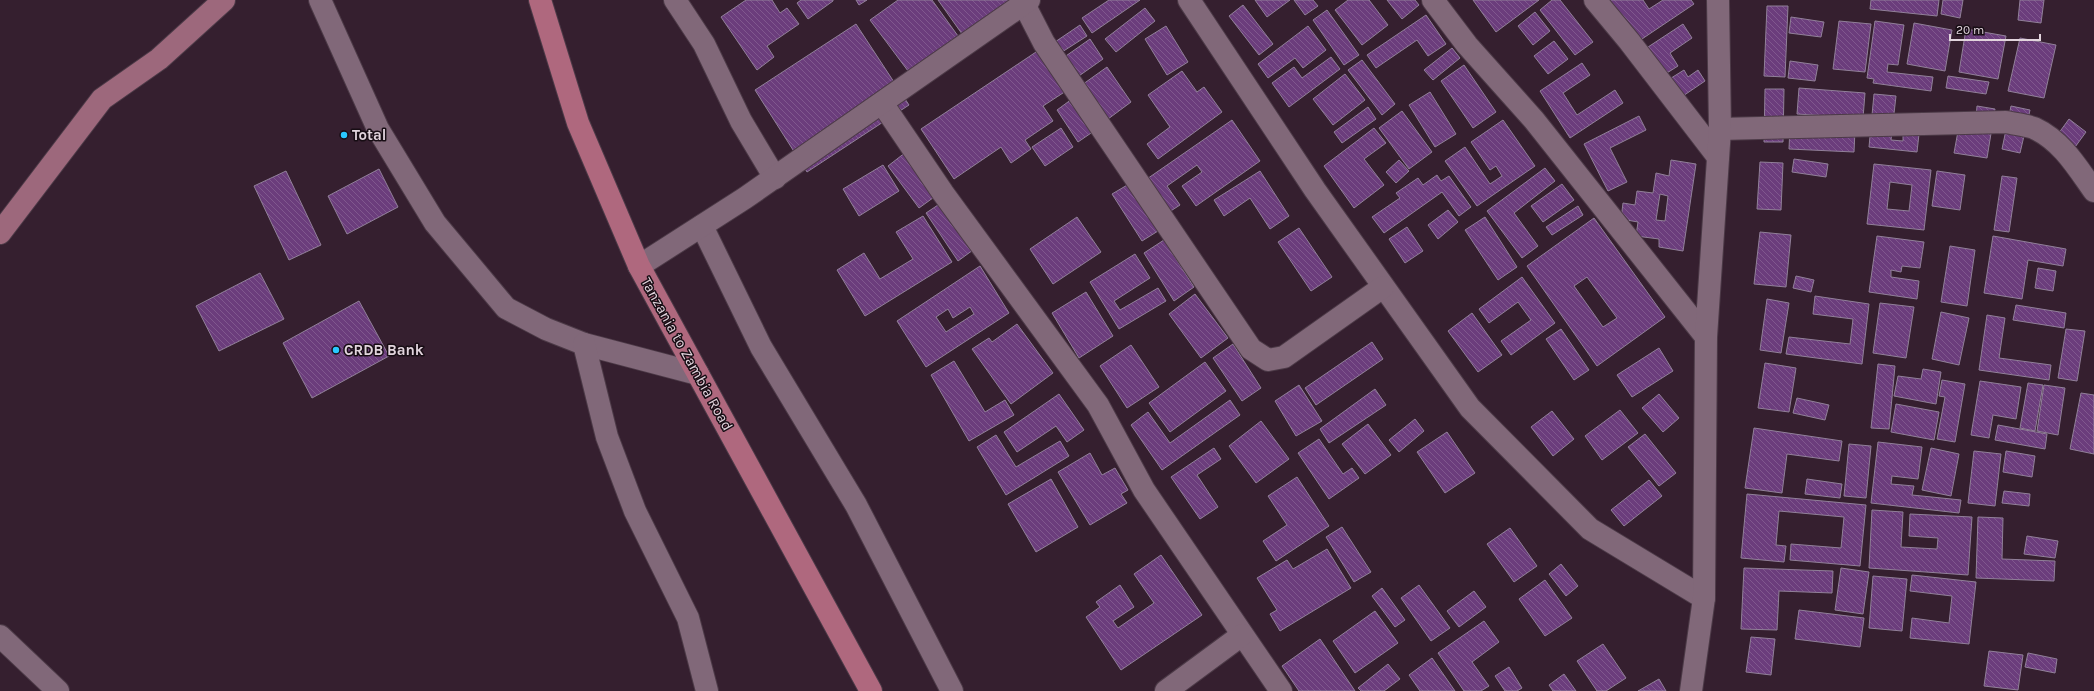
<svg xmlns="http://www.w3.org/2000/svg" width="2094" height="691" viewBox="0 0 2094 691" font-family="Karla,sans-serif">
<defs>
<pattern id="building-back-hatch" width="6" height="6" patternUnits="userSpaceOnUse"><rect width="6" height="6" fill="#6b3d7c"/><path d="M-1 5l2 2M0 0l6 6M5-1l2 2" fill="none" stroke="#80588e"/></pattern>
</defs>
<rect width="100%" height="100%" fill="#351f2f"/>
<g fill="url(#building-back-hatch)" stroke="#918099" fill-rule="evenodd">
<polygon points="746,0 772,0 780,13 787,8 799,24 767,46 774,57 757,70 721,17"/>
<polygon points="801,0 833,0 833,1 808,19 797,3"/>
<polygon points="856,0 867,0 859,5"/>
<polygon points="898,0 932,0 966,47 917,83 870,20"/>
<polygon points="938,0 1017,0 972,48"/>
<polygon points="1109,0 1140,0 1092,33 1082,18"/>
<polygon points="1255,0 1290,0 1267,17"/>
<polygon points="1294,0 1313,0 1318,6 1305,15"/>
<polygon points="1348,0 1369,0 1388,25 1362,45 1335,10"/>
<polygon points="1387,0 1415,0 1419,5 1402,19"/>
<polygon points="1473,0 1539,0 1496,32"/>
<polygon points="1552,0 1560,0 1593,42 1575,55 1540,10"/>
<polygon points="1608,0 1643,0 1649,9 1663,0 1691,0 1694,4 1636,43"/>
<polygon points="1871,0 1939,0 1937,16 1870,9"/>
<polygon points="1943,0 1963,0 1960,18 1941,14"/>
<polygon points="2020,0 2044,0 2041,23 2018,20"/>
<polygon points="1243,5 1273,44 1259,55 1229,16"/>
<polygon points="1767,6 1788,6 1785,77 1764,76"/>
<polygon points="1145,8 1155,21 1116,52 1105,39"/>
<polygon points="1327,10 1359,55 1344,65 1313,20"/>
<polygon points="1535,12 1550,31 1533,45 1518,26"/>
<polygon points="1426,15 1446,44 1428,56 1417,40 1376,68 1367,55"/>
<polygon points="1791,17 1824,22 1821,37 1789,33"/>
<polygon points="1839,21 1871,24 1865,72 1833,69"/>
<polygon points="1875,21 1904,25 1898,65 1888,64 1887,72 1933,77 1931,91 1873,83 1874,79 1867,78"/>
<polygon points="1914,23 1952,30 1945,71 1907,64"/>
<polygon points="856,24 909,105 807,172 755,90"/>
<polygon points="1683,24 1692,38 1670,53 1678,66 1662,76 1645,49"/>
<polygon points="1080,25 1087,36 1062,52 1055,42"/>
<polygon points="1166,26 1188,62 1167,75 1145,39"/>
<polygon points="1308,26 1326,50 1303,68 1295,58 1268,78 1258,64"/>
<polygon points="1966,29 2006,36 1998,79 1959,72"/>
<polygon points="2020,38 2056,45 2044,98 2008,91"/>
<polygon points="1090,39 1103,59 1076,78 1063,58"/>
<polygon points="1554,41 1568,59 1548,74 1534,56"/>
<polygon points="1452,48 1460,58 1433,80 1424,70"/>
<polygon points="1039,50 1066,91 1043,106 1053,121 1025,140 1031,149 1011,163 1001,147 954,179 921,129"/>
<polygon points="1331,57 1340,69 1289,107 1272,83 1294,67 1302,78"/>
<polygon points="1362,60 1395,104 1382,115 1348,70"/>
<polygon points="1790,61 1818,65 1815,81 1788,78"/>
<polygon points="1582,63 1590,75 1563,93 1577,115 1615,90 1623,103 1570,138 1540,91"/>
<polygon points="1464,65 1496,112 1473,128 1441,81"/>
<polygon points="1107,67 1131,102 1104,122 1079,87"/>
<polygon points="1684,70 1688,77 1698,70 1705,81 1680,98 1668,80"/>
<polygon points="1182,71 1197,92 1204,87 1222,112 1158,159 1147,144 1170,127 1148,95"/>
<polygon points="1345,74 1365,100 1333,125 1313,99"/>
<polygon points="1948,76 1989,82 1986,94 1946,88"/>
<polygon points="1799,88 1865,93 1863,118 1797,114"/>
<polygon points="1765,89 1784,89 1783,142 1764,142"/>
<polygon points="1430,92 1456,134 1435,147 1409,105"/>
<polygon points="1874,94 1896,96 1891,140 1903,141 1903,133 1919,134 1917,152 1869,147"/>
<polygon points="1072,99 1094,131 1078,142 1057,110"/>
<polygon points="1977,106 1995,109 1987,158 1954,153 1961,115 1976,118"/>
<polygon points="2011,106 2030,110 2020,153 2002,149"/>
<polygon points="1368,107 1376,119 1342,143 1334,132"/>
<polygon points="1402,111 1432,152 1409,169 1379,128"/>
<polygon points="1639,116 1646,130 1610,148 1627,182 1608,191 1584,144"/>
<polygon points="2069,119 2086,132 2070,154 2053,141"/>
<polygon points="1232,120 1260,161 1196,206 1182,186 1202,172 1197,165 1167,186 1180,205 1166,214 1144,181"/>
<polygon points="1503,120 1535,166 1477,206 1445,161 1465,147 1490,184 1502,176 1496,166 1490,170 1471,142"/>
<polygon points="1790,126 1855,130 1854,152 1789,149"/>
<polygon points="1061,128 1073,147 1045,166 1032,147"/>
<polygon points="1374,128 1386,143 1364,159 1384,185 1354,208 1324,166"/>
<polygon points="906,152 937,195 919,208 888,166"/>
<polygon points="1794,159 1828,164 1826,177 1792,172"/>
<polygon points="1399,160 1409,171 1396,183 1386,172"/>
<path d="M1671 160 1696 164 1683 251 1659 247V239L1636 236 1638 222 1621 219 1623 203 1635 205 1637 191 1653 193 1656 173 1669 176ZM1660 194 1668 196 1665 221 1656 220Z"/>
<polygon points="1760,162 1783,163 1781,210 1757,209"/>
<path d="M1874 164 1931 170 1924 230 1867 224ZM1890 182 1912 185 1909 211 1887 209Z"/>
<polygon points="883,165 899,191 859,216 843,189"/>
<polygon points="1545,168 1555,181 1514,213 1538,246 1522,258 1487,211"/>
<polygon points="379,169 398,207 347,234 328,196"/>
<polygon points="286,171 321,245 289,260 254,186"/>
<polygon points="1260,171 1289,216 1270,229 1250,198 1224,216 1214,200"/>
<polygon points="1937,171 1965,175 1960,210 1932,206"/>
<polygon points="1437,175 1441,181 1449,176 1471,207 1459,216 1442,192 1384,233 1372,217 1400,198 1396,193 1418,178 1423,185"/>
<polygon points="2002,176 2017,178 2009,232 1994,230"/>
<polygon points="1129,184 1158,231 1142,241 1112,194"/>
<polygon points="1562,184 1574,200 1543,222 1531,206"/>
<polygon points="941,203 973,250 958,261 926,213"/>
<polygon points="1578,206 1583,215 1552,235 1546,227"/>
<polygon points="1448,210 1458,222 1438,239 1428,225"/>
<polygon points="923,216 952,262 865,316 837,270 864,253 880,279 913,259 896,232"/>
<polygon points="1077,217 1101,252 1053,284 1030,249"/>
<polygon points="1485,217 1517,267 1498,280 1465,230"/>
<path d="M1594 218 1665 317 1597 366 1527 266ZM1587 277 1617 318 1603 327 1574 286Z"/>
<polygon points="1407,227 1423,251 1405,263 1389,239"/>
<polygon points="1299,228 1332,277 1311,291 1278,242"/>
<polygon points="1760,232 1791,235 1786,287 1754,284"/>
<polygon points="1877,236 1924,242 1920,268 1902,266 1901,272 1891,270 1891,277 1919,281 1917,299 1869,292"/>
<polygon points="1993,236 2066,249 2063,266 2028,260 2022,299 1984,293"/>
<polygon points="1164,240 1194,287 1174,301 1144,253"/>
<polygon points="1950,246 1975,250 1967,306 1941,302"/>
<polygon points="1135,254 1150,278 1114,301 1120,310 1158,288 1166,301 1119,329 1090,282"/>
<path d="M980 266 1009 313 926 367 897 321ZM970 307 974 314 946 332 936 317 948 309 953 318Z"/>
<polygon points="2038,268 2056,271 2053,291 2035,288"/>
<polygon points="260,273 284,319 219,351 196,306"/>
<polygon points="1796,276 1814,280 1811,292 1793,288"/>
<polygon points="1522,277 1555,323 1511,355 1501,341 1531,320 1518,302 1489,323 1479,309"/>
<polygon points="1086,292 1113,336 1079,358 1052,313"/>
<polygon points="1195,294 1228,338 1201,358 1169,314"/>
<polygon points="1815,296 1869,304 1862,364 1786,354 1789,337 1850,344 1853,319 1813,314"/>
<polygon points="1767,299 1789,303 1781,353 1760,350"/>
<polygon points="359,301 389,356 312,398 283,343"/>
<polygon points="1880,303 1914,307 1906,358 1873,353"/>
<polygon points="2016,305 2066,313 2064,328 2013,320"/>
<polygon points="1941,312 1969,318 1959,365 1932,359"/>
<polygon points="1472,313 1502,355 1478,372 1448,331"/>
<polygon points="1987,315 2005,318 1999,358 2051,365 2049,380 1979,370"/>
<polygon points="1017,324 1053,373 1011,404 972,349 989,338 992,342"/>
<polygon points="1561,329 1589,370 1574,380 1546,339"/>
<polygon points="2066,329 2085,331 2077,381 2058,378"/>
<polygon points="1372,342 1383,359 1316,405 1305,388"/>
<polygon points="1233,344 1261,388 1242,401 1213,358"/>
<polygon points="1131,345 1159,387 1127,408 1100,366"/>
<polygon points="1659,348 1673,371 1632,397 1617,375"/>
<polygon points="954,361 985,412 1005,400 1014,415 969,441 931,375"/>
<polygon points="1205,362 1226,391 1170,432 1149,403"/>
<polygon points="1765,363 1796,368 1789,412 1758,408"/>
<polygon points="1878,364 1895,366 1889,429 1871,428"/>
<polygon points="1923,369 1941,372 1936,404 1894,396 1898,376 1921,379"/>
<polygon points="1942,380 1965,384 1955,442 1937,439 1945,397 1939,396"/>
<polygon points="1980,381 2021,387 2016,419 1993,415 1989,438 1971,435"/>
<polygon points="2028,383 2043,385 2035,431 2020,428"/>
<polygon points="1299,385 1322,421 1296,436 1275,401"/>
<polygon points="2044,385 2065,388 2058,435 2037,431"/>
<polygon points="1375,389 1386,405 1329,443 1320,429"/>
<polygon points="2081,393 2094,395 2094,454 2070,449"/>
<polygon points="1059,394 1084,430 1067,442 1056,426 1017,452 1004,432"/>
<polygon points="1659,394 1679,418 1663,432 1642,408"/>
<polygon points="1797,398 1829,405 1825,420 1793,413"/>
<polygon points="1230,400 1240,415 1162,470 1131,425 1148,412 1170,443"/>
<polygon points="1896,404 1939,412 1934,440 1891,432"/>
<polygon points="1620,410 1638,433 1602,460 1585,436"/>
<polygon points="1552,411 1574,439 1553,456 1531,427"/>
<polygon points="1415,419 1424,431 1399,452 1389,440"/>
<polygon points="1261,421 1289,459 1256,483 1229,446"/>
<polygon points="1368,424 1391,455 1365,474 1342,444"/>
<polygon points="1998,425 2047,434 2045,449 1995,440"/>
<polygon points="1754,428 1842,441 1839,461 1787,454 1782,493 1745,488"/>
<polygon points="1447,432 1475,473 1445,493 1417,452"/>
<polygon points="1645,434 1676,473 1659,486 1628,447"/>
<polygon points="996,435 1016,467 1060,441 1069,456 1006,495 977,447"/>
<polygon points="1319,439 1343,474 1352,468 1359,478 1329,499 1298,453"/>
<polygon points="1878,442 1922,447 1918,479 1892,476 1891,484 1914,486 1912,495 1961,500 1959,513 1871,503"/>
<polygon points="1849,444 1871,446 1866,498 1844,496"/>
<polygon points="1214,448 1221,459 1197,475 1218,507 1200,519 1171,477"/>
<polygon points="1931,448 1959,454 1951,496 1922,490"/>
<polygon points="1974,451 2001,454 1995,506 1968,503"/>
<polygon points="2006,451 2035,456 2032,477 2003,472"/>
<polygon points="1090,453 1102,475 1115,468 1128,490 1121,494 1127,503 1090,525 1058,472"/>
<polygon points="1297,477 1329,526 1276,561 1263,541 1287,525 1268,496"/>
<polygon points="1051,479 1078,527 1036,552 1008,504"/>
<polygon points="1807,479 1842,484 1840,498 1805,494"/>
<polygon points="1649,480 1662,496 1624,526 1611,510"/>
<polygon points="2004,491 2030,494 2029,506 2002,503"/>
<polygon points="1747,494 1866,505 1860,566 1790,560 1791,544 1841,548 1844,517 1779,511 1776,545 1786,546 1784,562 1741,558"/>
<polygon points="1872,510 1903,512 1901,547 1937,549 1938,538 1909,536 1910,514 1972,517 1968,575 1869,568"/>
<polygon points="1978,517 2003,518 2002,559 2055,561 2054,581 1976,578"/>
<polygon points="1342,527 1371,572 1354,582 1326,537"/>
<polygon points="1510,528 1537,566 1514,582 1487,544"/>
<polygon points="2027,536 2058,541 2055,558 2024,554"/>
<polygon points="1327,549 1351,588 1280,631 1270,614 1277,610 1257,578 1287,560 1293,569"/>
<polygon points="1161,555 1202,615 1121,670 1086,617 1100,607 1096,602 1120,585 1134,607 1113,621 1118,628 1154,603 1134,574"/>
<polygon points="1561,564 1578,586 1566,596 1549,574"/>
<polygon points="1744,568 1833,571 1832,593 1779,591 1777,630 1741,629"/>
<polygon points="1841,568 1869,572 1863,614 1835,610"/>
<polygon points="1912,575 1976,582 1969,644 1910,638 1912,618 1949,623 1952,596 1910,591"/>
<polygon points="1873,576 1907,579 1902,631 1869,628"/>
<polygon points="1545,580 1572,618 1545,636 1519,599"/>
<polygon points="1419,585 1450,628 1431,641 1401,598"/>
<polygon points="1382,588 1405,620 1395,627 1372,596"/>
<polygon points="1474,591 1486,607 1459,627 1447,611"/>
<polygon points="1799,610 1864,618 1860,647 1795,639"/>
<polygon points="1375,611 1398,643 1355,673 1333,641"/>
<polygon points="1484,621 1499,642 1472,662 1489,686 1481,691 1464,691 1438,653"/>
<polygon points="1751,637 1775,639 1771,675 1746,672"/>
<polygon points="1320,639 1355,691 1299,691 1282,666"/>
<polygon points="1603,644 1626,678 1606,691 1597,691 1577,661"/>
<polygon points="1989,651 2023,655 2018,690 1984,686"/>
<polygon points="2028,653 2057,659 2055,673 2025,667"/>
<polygon points="1432,658 1455,691 1420,691 1409,675"/>
<polygon points="1388,664 1400,679 1384,691 1361,691 1358,688"/>
<polygon points="1509,667 1522,688 1517,691 1505,691 1495,676"/>
<polygon points="1564,674 1576,691 1553,691 1549,685"/>
<polygon points="1659,679 1666,691 1638,691"/>
</g>
<g fill="none" stroke-linecap="round" stroke-linejoin="round">
<g stroke="#4c3a47" stroke-width="24">
<g id="minor">
<polyline points="320,0 378,129 435,223 506,308 546,329 584,344 698,374"/>
<polyline points="675,0 704,44 741,121 775,178"/>
<polyline points="1189,0 1315,190 1470,408 1590,529 1704,598"/>
<polyline points="1433,0 1467,45 1534,120 1706,337"/>
<polyline points="1595,0 1629,41 1718,157"/>
<polyline points="1024,4 1044,43 1251,349 1268,360 1284,357 1383,287"/>
<polyline points="882,103 943,193 1098,405 1144,490 1281,691"/>
<path d="M1720 129 2006 122C2015 124 2026 125 2034 128 2062 141 2077 167 2094 191"/>
<polyline points="702,226 761,347 856,505 952,691"/>
<polyline points="639,266 745,198 1029,0"/>
<polyline points="584,344 607,437 635,511 688,618 707,691"/>
<polyline points="0,636 58,691"/>
<polyline points="1166,691 1242,635"/>
<polyline points="1691,691 1704,598 1706,337 1720,129 1718,0"/>
</g>
</g>
<g stroke="#4c3a47" stroke-width="24">
<polyline id="major" points="0,233 102,99 159,59 224,0"/>
</g>
<g stroke="#4c3a47" stroke-width="24">
<polyline id="highway" points="540,0 578,123 639,266 871,691"/>
</g>
<use href="#minor" stroke="#816879" stroke-width="22"/>
<use href="#major" stroke="#9d687c" stroke-width="22"/>
<use href="#highway" stroke="#af687e" stroke-width="22"/>
</g>
<g fill="#29c8ff" stroke="#170d14" stroke-width="1.5">
<circle cx="344" cy="135" r="4"/>
<circle cx="336" cy="350" r="4"/>
</g>
<g text-anchor="middle" stroke-width="3" stroke-linejoin="round" paint-order="stroke">
<g font-size="15" font-weight="bold" fill="#e2d4dd" stroke="#170d14" text-anchor="start">
<text x="352" y="140">Total</text>
<text x="344" y="355">CRDB Bank</text>
</g>
<g font-size="15" fill="#e2d4dd" stroke="#170d14">
<text transform="translate(687 354) rotate(61)" y="5">Tanzania to Zambia Road</text>
</g>
</g>
<path d="M1950 34v6h90v-6" fill="none" stroke="#e2d4dd" stroke-width="2"/>
<text x="1956" y="34" font-size="12" fill="#e2d4dd" stroke="#170d14" stroke-width="3" paint-order="stroke">20 m</text>
</svg>
